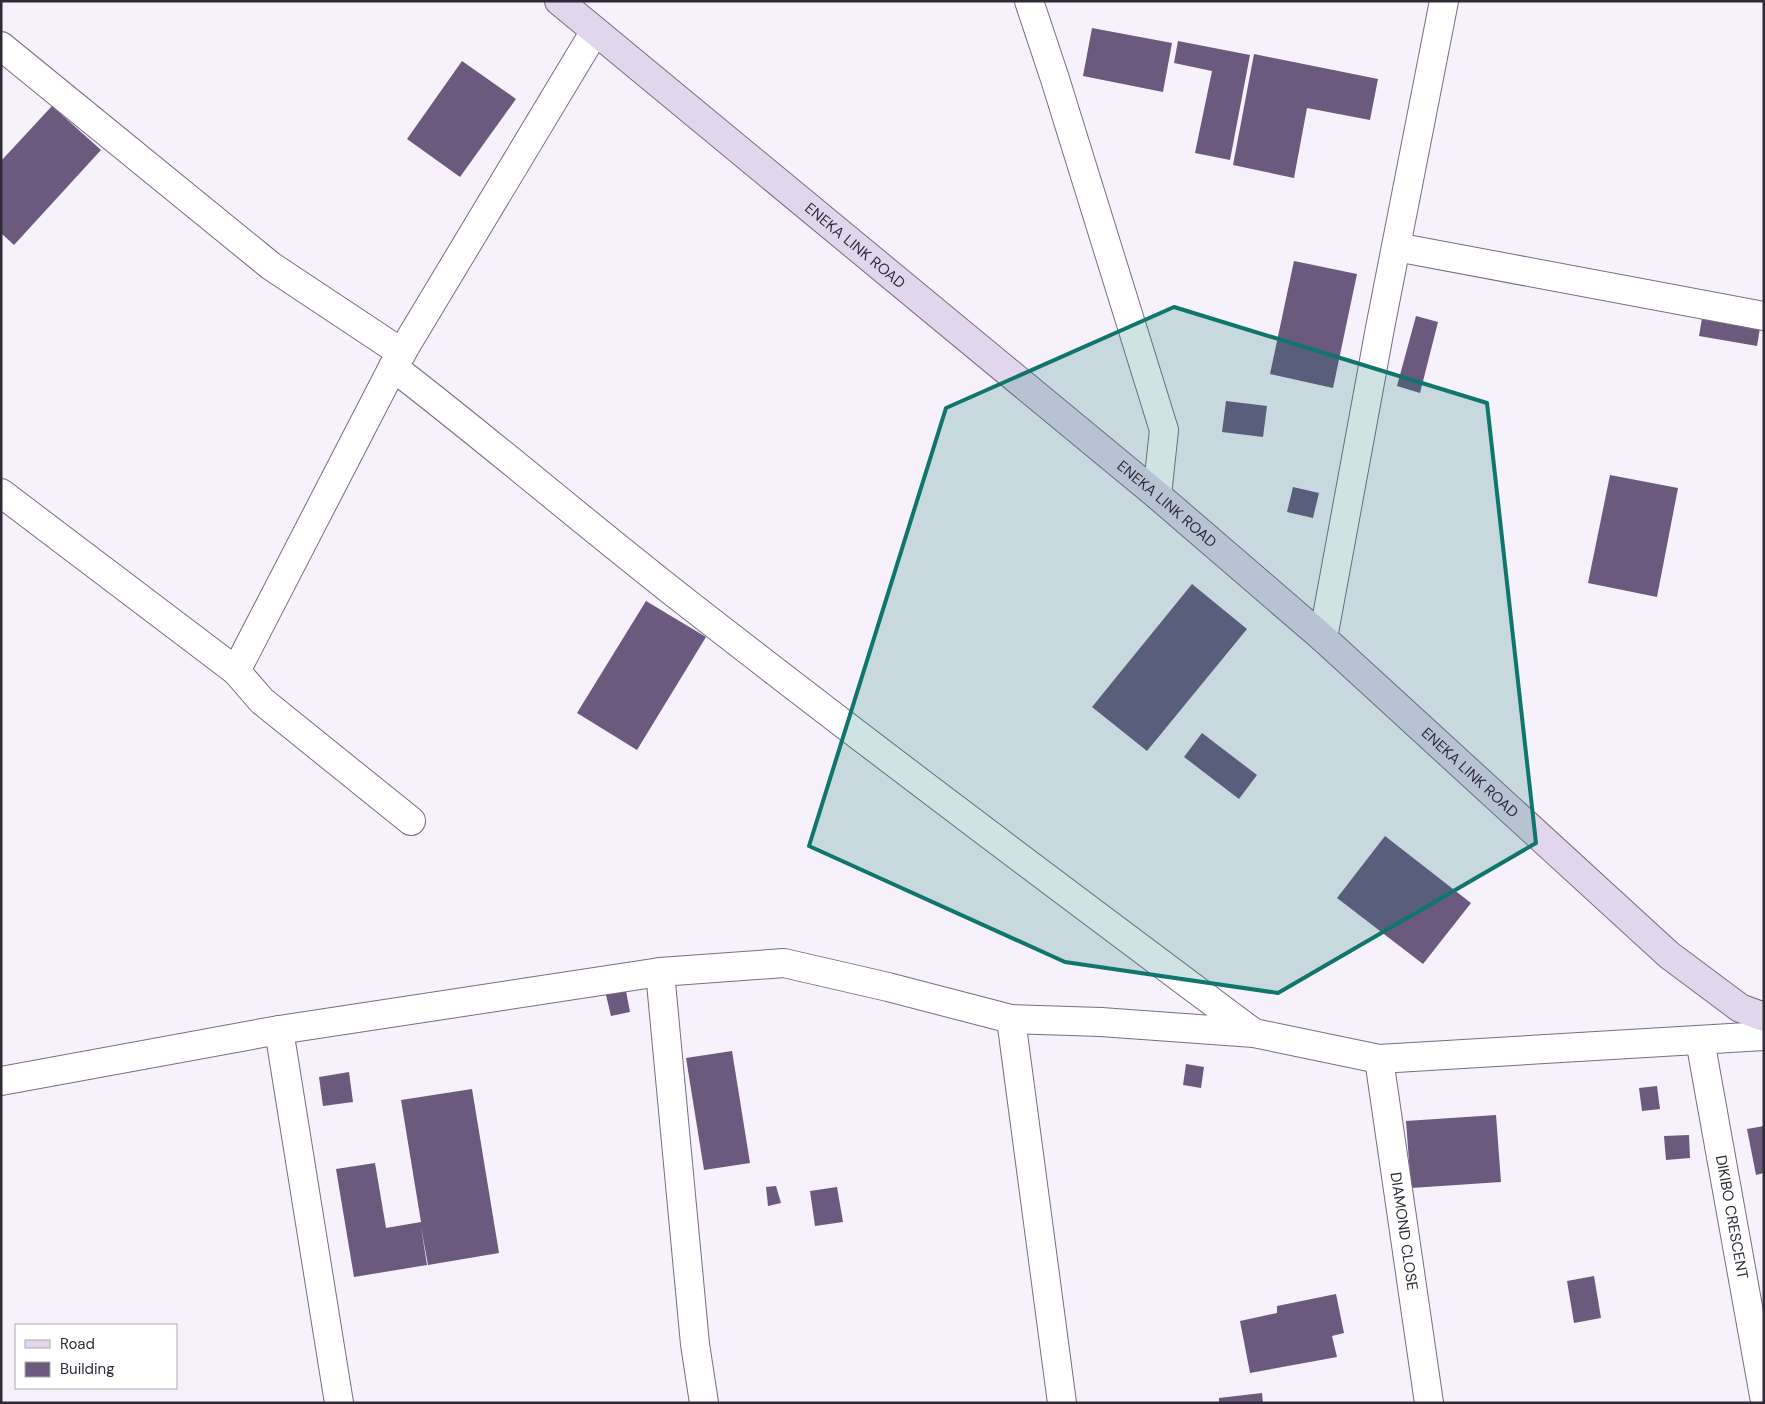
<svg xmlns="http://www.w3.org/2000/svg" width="1765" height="1404" viewBox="0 0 1765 1404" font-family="'DM Sans',sans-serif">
<rect width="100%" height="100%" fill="#f7f1fc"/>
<g fill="#6c597e">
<polygon points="1092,28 1172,43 1163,92 1083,76"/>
<polygon points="1178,41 1250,55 1230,160 1195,153 1212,71 1174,63"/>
<polygon points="1254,54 1378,79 1370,120 1307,108 1294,178 1233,165"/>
<polygon points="462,61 516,99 460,177 407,139"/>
<polygon points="52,106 101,150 14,245 1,233 1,161"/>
<polygon points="1294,261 1357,274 1333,388 1270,374"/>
<polygon points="1416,316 1438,322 1420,393 1397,386"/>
<polygon points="1702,318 1760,328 1757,346 1699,336"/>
<polygon points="1226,401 1267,406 1263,437 1222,432"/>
<polygon points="1610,475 1678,488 1657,597 1588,583"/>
<polygon points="1293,487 1319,493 1313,518 1287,512"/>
<polygon points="1192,584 1247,629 1147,751 1092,707"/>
<polygon points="646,601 706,637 637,750 577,713"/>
<polygon points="1202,733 1257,775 1239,799 1184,757"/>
<polygon points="1385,836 1471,903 1423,964 1337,898"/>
<polygon points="626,991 630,1012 611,1016 606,995"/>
<polygon points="732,1051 750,1163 704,1170 686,1058"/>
<polygon points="1186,1064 1204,1067 1201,1088 1183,1085"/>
<polygon points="349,1072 353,1102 323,1106 319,1077"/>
<polygon points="1657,1086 1660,1109 1642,1111 1639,1088"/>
<polygon points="472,1089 499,1253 428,1265 421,1227 427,1265 354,1277 336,1169 375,1163 386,1228 421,1222 401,1100"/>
<polygon points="1496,1115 1501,1182 1411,1188 1406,1121"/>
<polygon points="1764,1126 1764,1173 1756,1175 1747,1129"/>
<polygon points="1689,1135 1690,1158 1666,1160 1664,1136"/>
<polygon points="776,1186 781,1203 768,1206 766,1187"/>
<polygon points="837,1187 843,1222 815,1226 810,1191"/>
<polygon points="1594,1276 1601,1318 1574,1323 1567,1281"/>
<polygon points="1336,1294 1344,1333 1332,1336 1337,1357 1250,1373 1240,1321 1277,1313 1277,1306"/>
<polygon points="1262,1393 1263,1403 1219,1403 1219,1398"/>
</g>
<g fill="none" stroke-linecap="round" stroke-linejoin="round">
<g stroke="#786c84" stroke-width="30">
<g id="street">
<polyline points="1029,1 1055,79 1164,430 1157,495"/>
<path d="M595 31 393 367C493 444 588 526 687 603 874 749 1064 891 1254 1033"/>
<polyline points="1,46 271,266 402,353"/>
<polyline points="1396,247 1764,316"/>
<polyline points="1,493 236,671 262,701 411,821"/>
<polyline points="1323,638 1380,328 1444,1"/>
<polyline points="236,671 393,367"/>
<polyline points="660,972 695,1344 704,1403"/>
<polyline points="1011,1019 1062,1403"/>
<polyline points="279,1030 339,1403"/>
<path id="s1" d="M1700 1040 1764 1396"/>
<path id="s2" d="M1379 1059 1429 1403"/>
<polyline points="1,1081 279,1030 660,972 784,963 888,987 1011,1019 1101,1022 1254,1033 1379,1059 1764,1036"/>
</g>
</g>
<g stroke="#786c84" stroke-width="30">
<g id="secondary">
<path id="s3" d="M559 1 1157 495 1323 638 1669 955 1740 1008 1764 1017"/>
</g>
</g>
<use href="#street" stroke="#fff" stroke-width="28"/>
<use href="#secondary" stroke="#e2d6ed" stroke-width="28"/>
</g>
<path fill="#0f766e" fill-opacity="0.2" stroke="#0f766e" stroke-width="4" stroke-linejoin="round" d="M1174 307 1487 403 1536 843 1278 993 1065 962 809 846 946 408Z"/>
<g text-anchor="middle" stroke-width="5" stroke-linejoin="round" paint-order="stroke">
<g font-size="15" fill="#2f2a35" stroke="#fff">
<text dy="5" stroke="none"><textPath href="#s3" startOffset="384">ENEKA LINK ROAD</textPath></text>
<text dy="5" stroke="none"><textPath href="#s3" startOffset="789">ENEKA LINK ROAD</textPath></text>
<text dy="5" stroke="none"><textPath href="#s3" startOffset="1194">ENEKA LINK ROAD</textPath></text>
<text dy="5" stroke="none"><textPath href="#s1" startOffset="180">DIKIBO CRESCENT</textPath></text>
<text dy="5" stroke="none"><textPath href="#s2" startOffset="174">DIAMOND CLOSE</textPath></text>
</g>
</g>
<rect width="1765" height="1404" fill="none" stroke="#2f2a35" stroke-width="5"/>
<rect x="15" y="1324" width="162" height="65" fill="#ffffff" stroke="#acaaae"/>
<rect x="25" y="1340" width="25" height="8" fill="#e2d6ed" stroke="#acaaae"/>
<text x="60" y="1349" font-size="15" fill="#2f2a35">Road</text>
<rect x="25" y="1362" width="25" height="15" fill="#6c597e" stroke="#acaaae"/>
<text x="60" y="1374" font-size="15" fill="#2f2a35">Building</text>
</svg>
